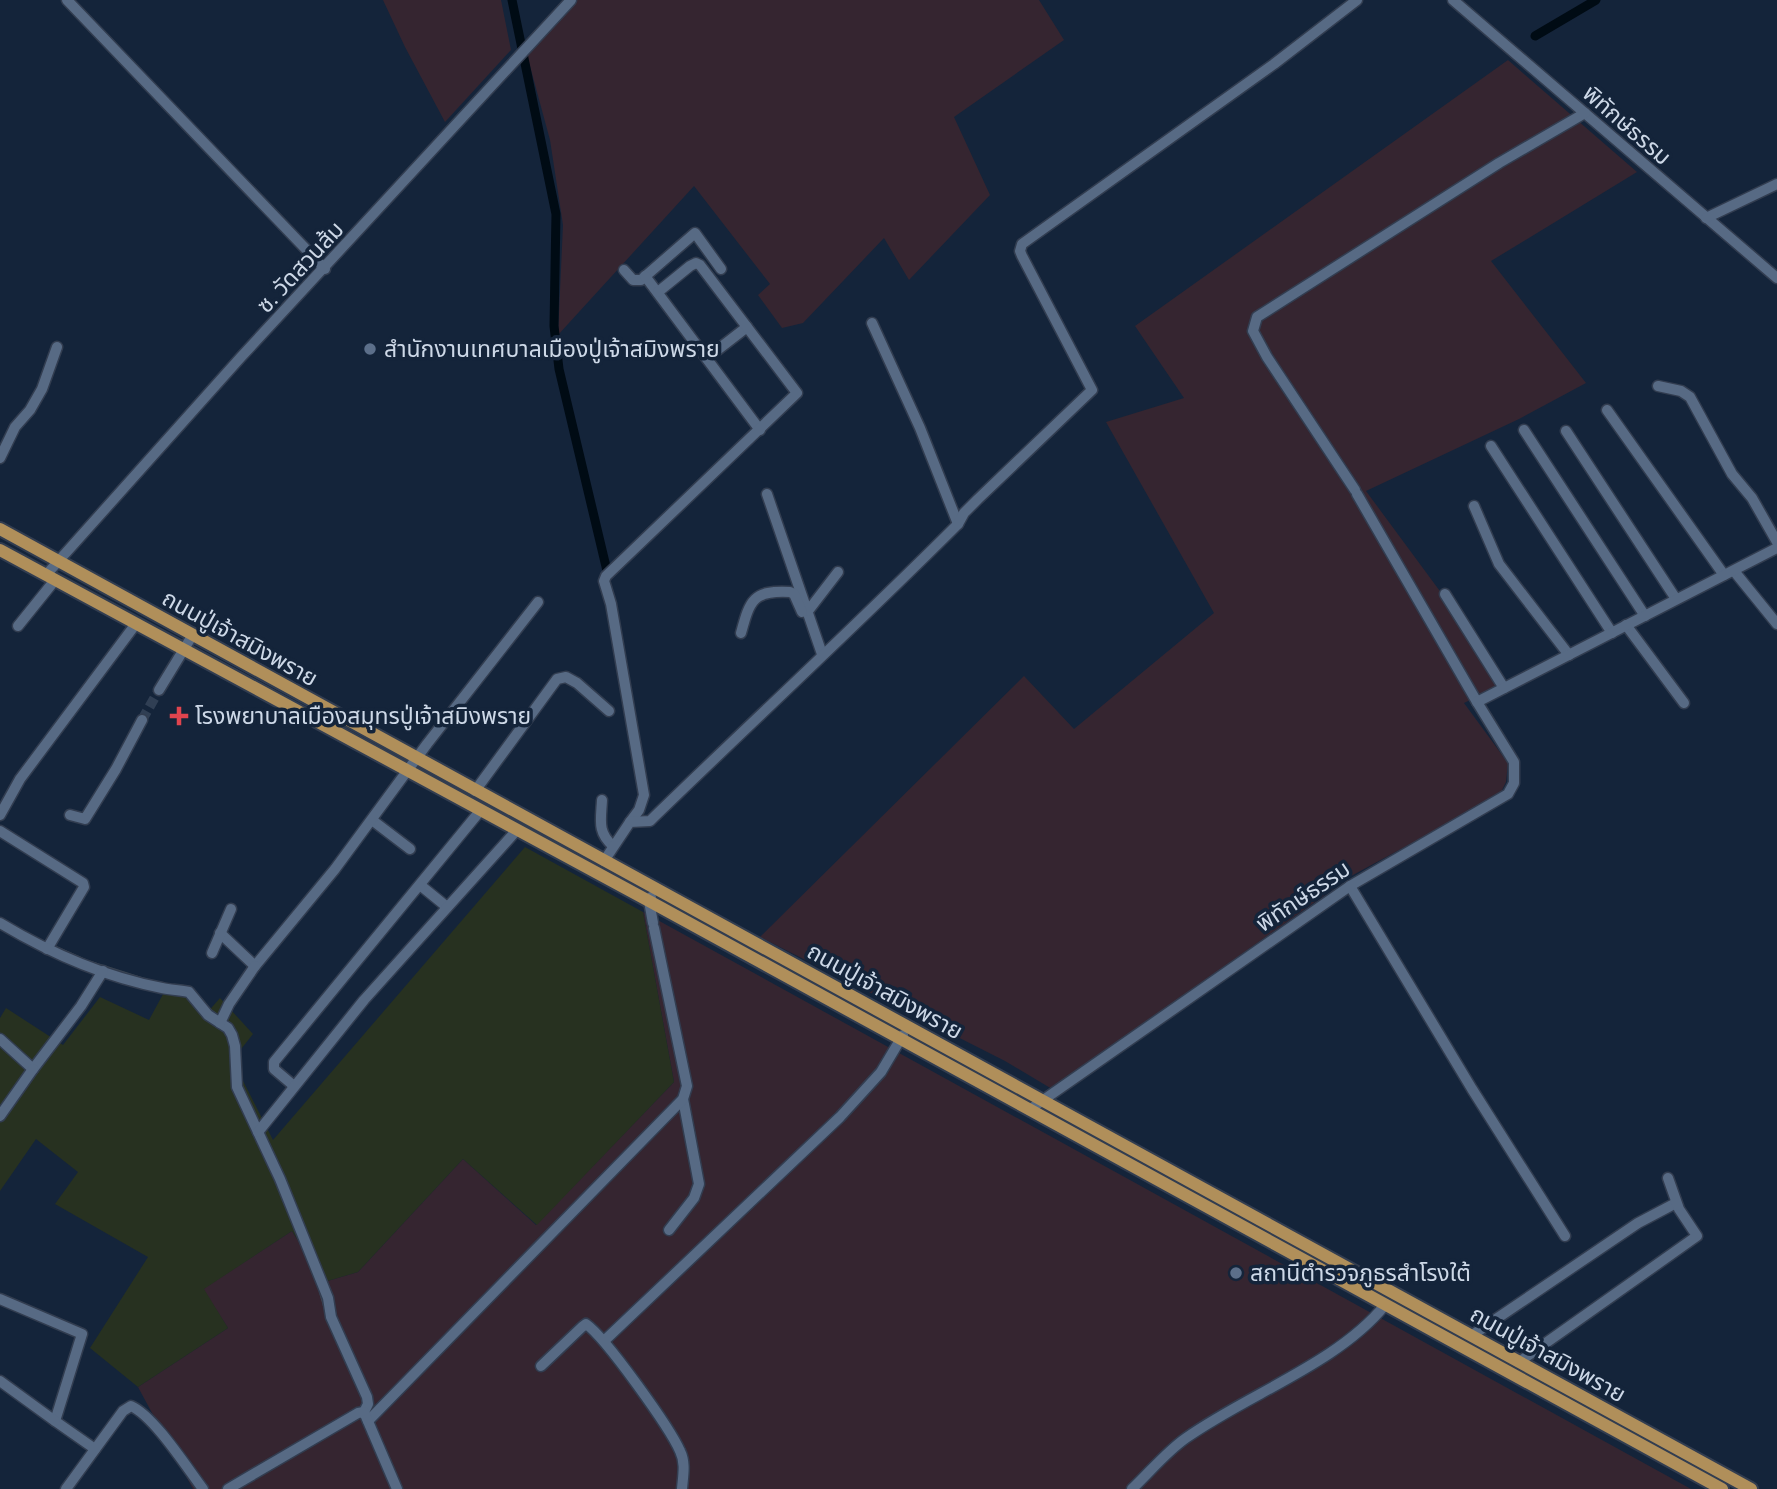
<svg xmlns="http://www.w3.org/2000/svg" width="1777" height="1489" viewBox="0 0 1777 1489" font-family="Ubuntu,'Noto Sans Thai',sans-serif">
<rect width="100%" height="100%" fill="#14243a"/>
<g fill="#352530">
<polygon points="383,0 501,0 511,50 445,122 405,47"/>
<polygon points="576,0 1039,0 1064,40 954,117 990,195 909,280 884,238 803,323 782,328 758,295 770,284 694,186 558,335 563,225 550,140 527,55"/>
<polygon points="1508,60 1637,172 1491,261 1586,383 1519,419 1366,491 1507,682 1464,703 1508,763 1506,782 1499,796 1353,875 1052,1089 1005,1061 760,937 1024,676 1074,729 1214,613 1106,422 1184,398 1135,326"/>
<polygon points="643,912 1691,1489 193,1489 138,1387 228,1328 203,1289 292,1231 324,1282 358,1272 463,1159 536,1225 674,1082"/>
</g>
<polygon fill="#273120" points="525,847 643,912 674,1082 537,1225 463,1159 358,1272 324,1282 292,1231 204,1289 228,1328 138,1387 90,1348 148,1257 55,1204 78,1172 36,1139 0,1191 0,1018 6,1008 63,1045 100,997 149,1020 168,985 188,996 206,1014 220,998 253,1034 238,1053 239,1073 273,1140"/>
<g fill="none" stroke-linecap="round" stroke-linejoin="round">
<g stroke="#3e4853" stroke-width="2.5">
<polyline points="51,945 87,961 147,980"/>
<polyline points="174,985 191,987 193,991"/>
<polyline points="208,1008 219,1017"/>
<polyline points="320,1292 326,1312"/>
</g>
<g stroke="#000b14" stroke-width="9">
<polyline points="512,0 556,214 554,326 559,369 608,575"/>
<polyline points="1535,36 1596,0"/>
</g>
<polyline stroke="#303f54" stroke-width="10" stroke-dasharray="10 5" stroke-linecap="butt" points="142,720 159,690"/>
<g stroke="#323d50" stroke-width="13">
<g id="minor">
<polyline points="67,0 325,269"/>
<polyline points="1453,0 1777,278"/>
<polyline points="1706,218 1777,184"/>
<polyline points="624,270 633,280 641,280 695,233 721,269"/>
<polyline points="645,276 760,430"/>
<polyline points="872,323 920,428 958,524"/>
<polyline points="707,358 747,327"/>
<polyline points="1658,386 1681,391 1690,397 1732,474 1752,498 1777,542"/>
<polyline points="1607,410 1724,575"/>
<polyline points="1524,430 1645,616"/>
<polyline points="1566,431 1676,599"/>
<polyline points="1491,446 1612,633"/>
<polyline points="0,458 15,427 30,410 42,389 57,347"/>
<polyline points="1355,490 1267,357 1253,331 1257,317 1499,163 1585,113"/>
<polyline points="767,494 822,654"/>
<polyline points="1357,494 1477,702"/>
<polyline points="1474,506 1499,564 1569,655"/>
<polyline points="1734,571 1777,624"/>
<polyline points="46,575 241,357 571,0"/>
<polyline points="1445,594 1504,688"/>
<polyline points="808,611 838,572"/>
<polyline points="1626,625 1684,703"/>
<polyline points="18,626 55,580"/>
<path d="M741 633C750 600 753 590 790 592L794 594 802 612"/>
<polyline points="159,690 192,636"/>
<polyline points="475,791 557,679 566,677 577,683 609,711"/>
<path d="M602 800C601 820 597 832 613 846"/>
<polyline points="0,815 20,779 135,625"/>
<polyline points="70,815 85,819 116,769 142,720"/>
<polyline points="372,820 410,849"/>
<polyline points="630,822 639,810 644,795 611,604 604,581 606,576 797,393 700,265 696,263 690,266 658,292"/>
<polyline points="0,831 83,883 84,887 47,949"/>
<path d="M604 861 630 822 650 821 654 817C755 719 858 624 958 524L964 513 978 499 1092 390 1022 256 1020 251 1022 244 1274 64 1357 0"/>
<polyline points="420,885 447,907"/>
<polyline points="1350,886 1472,1089 1565,1236"/>
<polyline points="651,897 649,901 653,923"/>
<path d="M0 923C50 953 105 977 162 988 171 990 180 990 189 992L208 1015 228 1028 232 1035 235 1046 237 1087 280 1179 328 1298 331 1317 367 1397 368 1404 364 1412"/>
<polyline points="220,933 255,966 335,869 427,744 538,602"/>
<polyline points="212,953 231,909"/>
<polyline points="220,1023 229,1004 255,966"/>
<polyline points="0,1039 33,1069 81,1006 103,971"/>
<polyline points="294,1086 274,1069 274,1062 480,811"/>
<polyline points="1029,1110 1350,886 1508,794 1514,783 1514,762 1477,702 1777,548"/>
<polyline points="0,1116 33,1069"/>
<polyline points="258,1132 364,1000 517,830"/>
<polyline points="669,1230 694,1198 699,1184 683,1099"/>
<polyline points="0,1299 82,1334 55,1421 95,1449"/>
<polyline points="1471,1336 1638,1223 1676,1203"/>
<polyline points="604,1341 840,1117 881,1072 903,1035"/>
<polyline points="1519,1362 1697,1236 1679,1209 1668,1178"/>
<path d="M541 1366 582 1327 586 1324C606 1338 670 1428 680 1451 686 1463 683 1476 682 1489"/>
<polyline points="0,1381 55,1421"/>
<polyline points="368,1421 683,1099 687,1086 654,928"/>
<path d="M66 1489 123 1411 131 1406C154 1416 187 1468 203 1489"/>
<polyline points="228,1489 358,1413 364,1412 397,1489"/>
<path d="M1132 1489C1150 1472 1166 1452 1186 1438 1248 1394 1338 1363 1385 1305"/>
</g>
</g>
<g stroke="#323d50" stroke-width="16">
<g id="major">
<polyline points="0,529 1751,1489"/>
<polyline points="0,550 649,901 1722,1489"/>
</g>
</g>
<use href="#minor" stroke="#576a84" stroke-width="10"/>
<use href="#major" stroke="#b08f5a" stroke-width="12"/>
</g>
<g fill="#5c6f8a" stroke="#14243a" stroke-width="2.5">
<circle cx="370" cy="349" r="7"/>
<circle cx="1236" cy="1273" r="7"/>
</g>
<path fill="#e0444e" stroke="#14243a" stroke-width="2.5" d="M175.5 705.5h7v7h7v7h-7v7h-7v-7h-7v-7h7z"/>
<g text-anchor="middle" stroke-width="7" stroke-linejoin="round" paint-order="stroke">
<g font-size="23" fill="#cdd8e7" stroke="#14243a">
<text transform="translate(1627 125) rotate(41)" y="8">พิทักษ์ธรรม</text>
<text transform="translate(300 267) rotate(-47)" y="8">ซ. วัดสวนส้ม</text>
<text transform="translate(240 638) rotate(29)" y="8">ถนนปู่เจ้าสมิงพราย</text>
<text transform="translate(1303 896) rotate(-34)" y="8">พิทักษ์ธรรม</text>
<text transform="translate(885 991) rotate(29)" y="8">ถนนปู่เจ้าสมิงพราย</text>
<text transform="translate(1548 1354) rotate(29)" y="8">ถนนปู่เจ้าสมิงพราย</text>
</g>
<g font-size="23" fill="#cdd8e7" stroke="#14243a" text-anchor="start">
<text x="384" y="357">สำนักงานเทศบาลเมืองปู่เจ้าสมิงพราย</text>
<text x="195" y="724">โรงพยาบาลเมืองสมุทรปู่เจ้าสมิงพราย</text>
<text x="1250" y="1281">สถานีตำรวจภูธรสำโรงใต้</text>
</g>
</g>
</svg>
